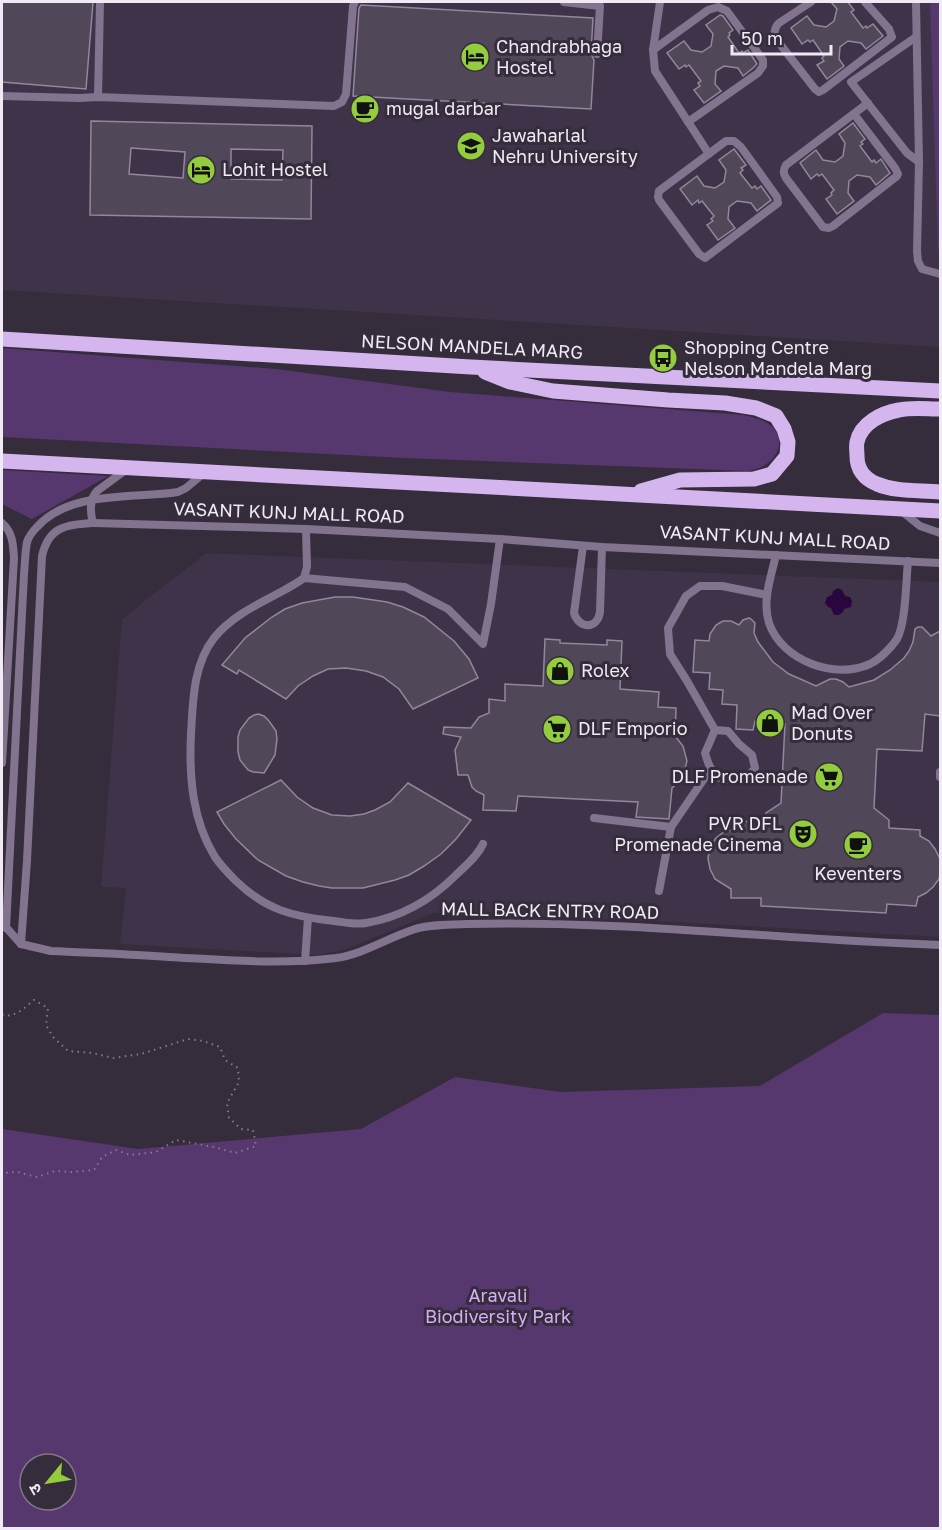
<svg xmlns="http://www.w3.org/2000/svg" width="942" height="1530" viewBox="0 0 942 1530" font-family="'Golos Text','Noto Sans Devanagari',sans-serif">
<rect width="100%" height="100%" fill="#352c3c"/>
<g fill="#3f3349">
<polygon points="2,2 940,2 940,347 2,290"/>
<polygon points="206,553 940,582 940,937 675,922 434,913 346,949 317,955 120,944 126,888 101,887 122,619"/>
</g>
<g fill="#56376e" fill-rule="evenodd">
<polygon points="930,2 940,2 940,250 938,250"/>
<path d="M2 348 276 369 450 392 744 415C754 418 767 420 774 429 789 449 768 469 748 471L404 458 2 437Z"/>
<polygon points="2,470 108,476 32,519 2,504"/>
<path d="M883 1013 940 1015V1528H2V1129L138 1149 361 1129 455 1077 560 1092 760 1086ZM30 1464H66V1500H30Z"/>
</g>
<polygon fill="#29063d" points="838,588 842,590 845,596 850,597 852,601 851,607 844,609 843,612 839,615 834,615 831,608 828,607 825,603 827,597 832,595 833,591"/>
<g fill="#504758" stroke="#92879b" stroke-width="1.5" fill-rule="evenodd">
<polygon points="2,2 93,2 86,89 2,82"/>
<polygon points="831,2 848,2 854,10 851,12 863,28 866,26 867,28 873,24 883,36 866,49 861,43 848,41 840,47 839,59 844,66 827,79 817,65 824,61 822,58 824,56 813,40 810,42 808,40 802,44 791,28 807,16 814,25 826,27 834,21 837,9"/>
<polygon points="361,5 593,18 591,54 594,60 591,109 353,96 359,8"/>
<polygon points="720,15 723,16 733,30 729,33 730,35 728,37 739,53 742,51 743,53 748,50 757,64 753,68 743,76 738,68 724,66 716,71 715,84 721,91 704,103 694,90 700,86 698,83 701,81 689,65 686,67 685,65 679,69 667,53 684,41 691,50 702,52 711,46 713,34 706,25"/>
<path d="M91 121 312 126 311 219 90 215ZM131 148 185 152 183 178 129 174ZM231 149 283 150 282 180 231 179Z"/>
<polygon points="853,123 865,139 861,142 863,144 860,146 872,162 874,160 876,163 881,159 890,173 876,185 870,177 857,175 849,181 848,193 854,201 837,214 826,199 832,195 831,193 834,190 822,174 819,176 817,174 811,179 800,163 816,150 823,160 835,162 843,156 845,143 839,134"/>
<polygon points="734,149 746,165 741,168 743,170 740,173 752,188 755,186 757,189 761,186 771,200 757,211 751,203 737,201 729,207 728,219 735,228 718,240 707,225 713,221 711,219 714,216 702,201 699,203 698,200 692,205 680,189 697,176 704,186 715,188 724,182 726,170 719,160"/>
<polygon points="335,597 353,597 387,602 403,607 424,617 454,641 469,659 478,678 413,709 399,689 383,677 366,671 346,668 328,669 313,676 298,686 286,699 239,670 237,674 222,665 245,638 272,617 285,609 302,603"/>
<polygon points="749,618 751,619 755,623 754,633 758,642 773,662 789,674 816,686 830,679 836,679 843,682 849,687 874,680 890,670 904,658 909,651 913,642 915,629 918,627 922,627 931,636 940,631 940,716 925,714 922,751 877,749 874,808 889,820 889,828 920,830 920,836 929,841 935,849 940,859 940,873 939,879 933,887 926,893 918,897 916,906 887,904 886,913 761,906 761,898 731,898 731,889 715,879 710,869 708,858 710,847 716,838 725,831 734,830 735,821 765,822 766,813 781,803 785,724 755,721 753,730 736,729 737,705 722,704 723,690 709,689 710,673 693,672 695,640 709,641 710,634 716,625 723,621 731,621 739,625 743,620"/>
<polygon points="545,639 560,640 560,643 607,645 607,640 622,641 620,689 659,692 658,707 676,708 675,736 683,746 687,761 683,776 678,783 672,788 669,819 636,817 638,802 518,796 516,811 483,810 484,795 476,791 472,787 468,775 458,775 455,750 461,737 443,734 444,727 471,728 479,717 489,713 489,699 505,701 505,684 543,686"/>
<polygon points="258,714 264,716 269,721 276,731 277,739 275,755 264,773 253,772 248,770 240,760 238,752 238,737 240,730 249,718 254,715"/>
<polygon points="281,780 297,797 313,808 332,815 350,816 364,814 375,810 390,802 408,783 471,820 456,839 441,854 424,866 409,875 395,880 363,888 332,888 319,886 303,882 286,876 258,860 236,839 224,824 217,812"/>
</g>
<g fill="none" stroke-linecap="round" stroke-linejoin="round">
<path stroke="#837c89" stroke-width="2" stroke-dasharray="1.5 4.5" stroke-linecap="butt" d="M2 1015C15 1018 24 1008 34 1000L48 1008 46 1025 53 1037 68 1051 93 1053 113 1058 141 1054 188 1039 203 1041 220 1047 225 1060 238 1068 239 1082 227 1103 229 1118 241 1129 253 1130 256 1146 235 1153 214 1147 176 1140 156 1152 130 1155 116 1150 102 1157 94 1170 71 1172 55 1171 37 1177 17 1172 2 1173"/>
<g stroke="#82738f" stroke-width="8">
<polyline points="564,2 600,6 597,54"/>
<polyline points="660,2 653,50 655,71 709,154"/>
<path d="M811 2 779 23C774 28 774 32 776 39L815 89 819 92 823 90 892 37 889 29 865 2"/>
<polyline points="916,2 919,162 917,251 918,261 922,269 940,274"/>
<polyline points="916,37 851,82 907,153 919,162"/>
<polyline points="653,50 708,10 718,7 727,11 763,60 763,66 758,73 688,122"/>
<polyline points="2,96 79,98 98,97 334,106 342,102 346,94 353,6 355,2"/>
<polyline points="98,97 100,2"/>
<path d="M854 114 895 168 898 174 897 176 833 226 829 228 823 227 786 178C783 173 783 170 786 165L868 103"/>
<polygon points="726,141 734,141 741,147 777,197 778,203 705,258 699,254 659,200 658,197 659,191"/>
<polyline points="900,510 920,526 940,533"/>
<path d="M2 523C13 533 13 544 14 558L2 763"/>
<path d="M93 523C90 512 89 500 97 491L127 469"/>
<path d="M306 529 307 567 304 578C296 584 286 589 277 594 254 606 230 618 214 638 193 665 193 701 191 734 189 776 192 820 215 857 221 866 228 873 236 881 266 910 294 917 334 921 344 922 356 925 366 923 402 917 431 900 456 875 466 865 477 857 483 844"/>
<path d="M583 546 574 613C579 629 597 630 600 612L602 547"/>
<path d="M776 555C771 577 762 601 769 623 782 661 835 680 870 664 880 659 891 648 897 639 906 623 906 580 908 561"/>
<polyline points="304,578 405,587 448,609 483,644 491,604 500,539"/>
<polyline points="715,730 687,681 670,654 668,628 686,596 700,586 722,586 767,595"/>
<path d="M715 730 728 731 739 744 752 755 755 768 748 777C720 783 713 781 705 753Z"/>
<polyline points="940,772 940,777"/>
<polyline points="594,818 671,827"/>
<polyline points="659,891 671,827 710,770"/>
<polyline points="3,924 21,944"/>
<path d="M6 928 24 574C25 564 25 552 27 542 29 536 33 531 37 527 70 490 134 499 178 492L186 488 204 473"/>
<path d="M21 944 27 861 42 556C49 526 66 525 93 523L306 529 500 539 602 547 940 563"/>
<path d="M21 944 51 951C90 953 129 954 169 957 224 960 280 965 336 958 363 954 386 939 412 930 428 924 449 925 466 924 624 920 782 940 940 945"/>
<polyline points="305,961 308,918"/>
</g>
<g stroke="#d4b5ee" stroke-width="15">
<polyline points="2,339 471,367 940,391"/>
<polyline points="485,372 510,382 553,391 668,400 725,403 756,408 776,416 784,429 788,442 787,456 772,474 754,479 680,480 641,491"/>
<path d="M940 409C927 409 912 407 899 410 882 413 861 423 857 442 856 446 857 451 857 456 857 469 864 479 877 484 896 492 920 490 940 492"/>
<polyline points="2,461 940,511"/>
</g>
</g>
<defs>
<g id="hotel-disc" transform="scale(1.5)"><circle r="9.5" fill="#93cc3d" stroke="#352c3c"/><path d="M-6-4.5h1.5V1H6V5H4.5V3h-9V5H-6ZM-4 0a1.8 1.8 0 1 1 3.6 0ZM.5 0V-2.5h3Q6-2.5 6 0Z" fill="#111"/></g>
<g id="cafe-disc" transform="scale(1.5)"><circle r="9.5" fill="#93cc3d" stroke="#352c3c"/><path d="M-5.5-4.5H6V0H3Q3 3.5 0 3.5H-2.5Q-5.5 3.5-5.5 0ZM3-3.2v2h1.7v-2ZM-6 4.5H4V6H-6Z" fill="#111"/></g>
<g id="university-disc" transform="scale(1.5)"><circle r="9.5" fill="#93cc3d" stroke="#352c3c"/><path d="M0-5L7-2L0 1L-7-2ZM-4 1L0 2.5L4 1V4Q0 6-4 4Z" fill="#111"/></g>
<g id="bus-disc" transform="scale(1.5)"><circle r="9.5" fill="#93cc3d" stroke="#352c3c"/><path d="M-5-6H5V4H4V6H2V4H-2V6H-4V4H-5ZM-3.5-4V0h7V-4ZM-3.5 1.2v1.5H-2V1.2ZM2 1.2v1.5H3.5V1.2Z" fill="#111"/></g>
<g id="shop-disc" transform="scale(1.5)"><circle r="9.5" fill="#93cc3d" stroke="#352c3c"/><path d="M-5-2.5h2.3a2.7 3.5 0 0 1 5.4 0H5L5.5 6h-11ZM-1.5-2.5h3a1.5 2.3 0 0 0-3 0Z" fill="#111"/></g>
<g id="supermarket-disc" transform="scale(1.5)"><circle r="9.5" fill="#93cc3d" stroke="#352c3c"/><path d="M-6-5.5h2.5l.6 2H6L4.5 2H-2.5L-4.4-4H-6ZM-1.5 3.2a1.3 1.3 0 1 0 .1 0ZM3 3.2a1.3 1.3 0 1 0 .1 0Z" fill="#111"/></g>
<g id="theatre-disc" transform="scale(1.5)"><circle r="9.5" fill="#93cc3d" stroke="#352c3c"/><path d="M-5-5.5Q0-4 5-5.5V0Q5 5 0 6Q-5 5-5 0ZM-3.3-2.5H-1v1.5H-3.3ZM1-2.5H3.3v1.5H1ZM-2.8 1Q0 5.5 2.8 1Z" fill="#111"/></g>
</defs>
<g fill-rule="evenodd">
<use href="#hotel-disc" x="475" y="57"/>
<use href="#cafe-disc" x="365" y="109"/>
<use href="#university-disc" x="471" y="146"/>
<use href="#hotel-disc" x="201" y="170"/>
<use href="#bus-disc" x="663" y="358"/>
<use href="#shop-disc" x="560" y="671"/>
<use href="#shop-disc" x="770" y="723"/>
<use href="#supermarket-disc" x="557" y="729"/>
<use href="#supermarket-disc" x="829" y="777"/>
<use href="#theatre-disc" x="803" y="834"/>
<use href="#cafe-disc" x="858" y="845"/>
</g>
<g text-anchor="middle" stroke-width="6" stroke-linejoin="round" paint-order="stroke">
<g font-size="18" fill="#efeaf4" stroke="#352c3c" text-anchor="start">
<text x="496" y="53">Chandrabhaga<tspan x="496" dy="21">Hostel</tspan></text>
<text x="386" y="115">mugal darbar</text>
<text x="492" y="142">Jawaharlal<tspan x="492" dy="21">Nehru University</tspan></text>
<text x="222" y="176">Lohit Hostel</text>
<text x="684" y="354">Shopping Centre<tspan x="684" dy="21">Nelson Mandela Marg</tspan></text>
<text x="581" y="677">Rolex</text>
<text x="791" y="719">Mad Over<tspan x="791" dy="21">Donuts</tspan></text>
<text x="578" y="735">DLF Emporio</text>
<text x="808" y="783" text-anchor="end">DLF Promenade</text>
<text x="782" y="830" text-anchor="end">PVR DFL<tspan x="782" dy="21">Promenade Cinema</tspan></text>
<text x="858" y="880" text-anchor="middle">Keventers</text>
</g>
<g font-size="18" fill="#efeaf4" stroke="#352c3c">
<text transform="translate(472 347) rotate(3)" y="6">NELSON MANDELA MARG</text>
<text transform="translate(289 513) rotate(2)" y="6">VASANT KUNJ MALL ROAD</text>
<text transform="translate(775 538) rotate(3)" y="6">VASANT KUNJ MALL ROAD</text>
<text transform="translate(550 911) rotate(1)" y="6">MALL BACK ENTRY ROAD</text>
</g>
<g font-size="18" fill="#d5aff5" stroke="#352c3c">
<text x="498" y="1302">Aravali<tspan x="498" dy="21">Biodiversity Park</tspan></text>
</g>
</g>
<rect width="942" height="1530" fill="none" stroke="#efeaf4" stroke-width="6"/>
<g transform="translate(48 1482) rotate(240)"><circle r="28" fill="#352c3c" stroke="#7f7886" stroke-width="1.5"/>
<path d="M0-4.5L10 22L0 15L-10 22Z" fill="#93cc3d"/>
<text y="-9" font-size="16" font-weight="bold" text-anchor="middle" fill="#efeaf4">उ</text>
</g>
<path d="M732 45v9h99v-9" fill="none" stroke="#efeaf4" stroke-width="3"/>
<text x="741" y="45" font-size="18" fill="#efeaf4" stroke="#352c3c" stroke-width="4.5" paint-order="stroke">50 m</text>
</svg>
